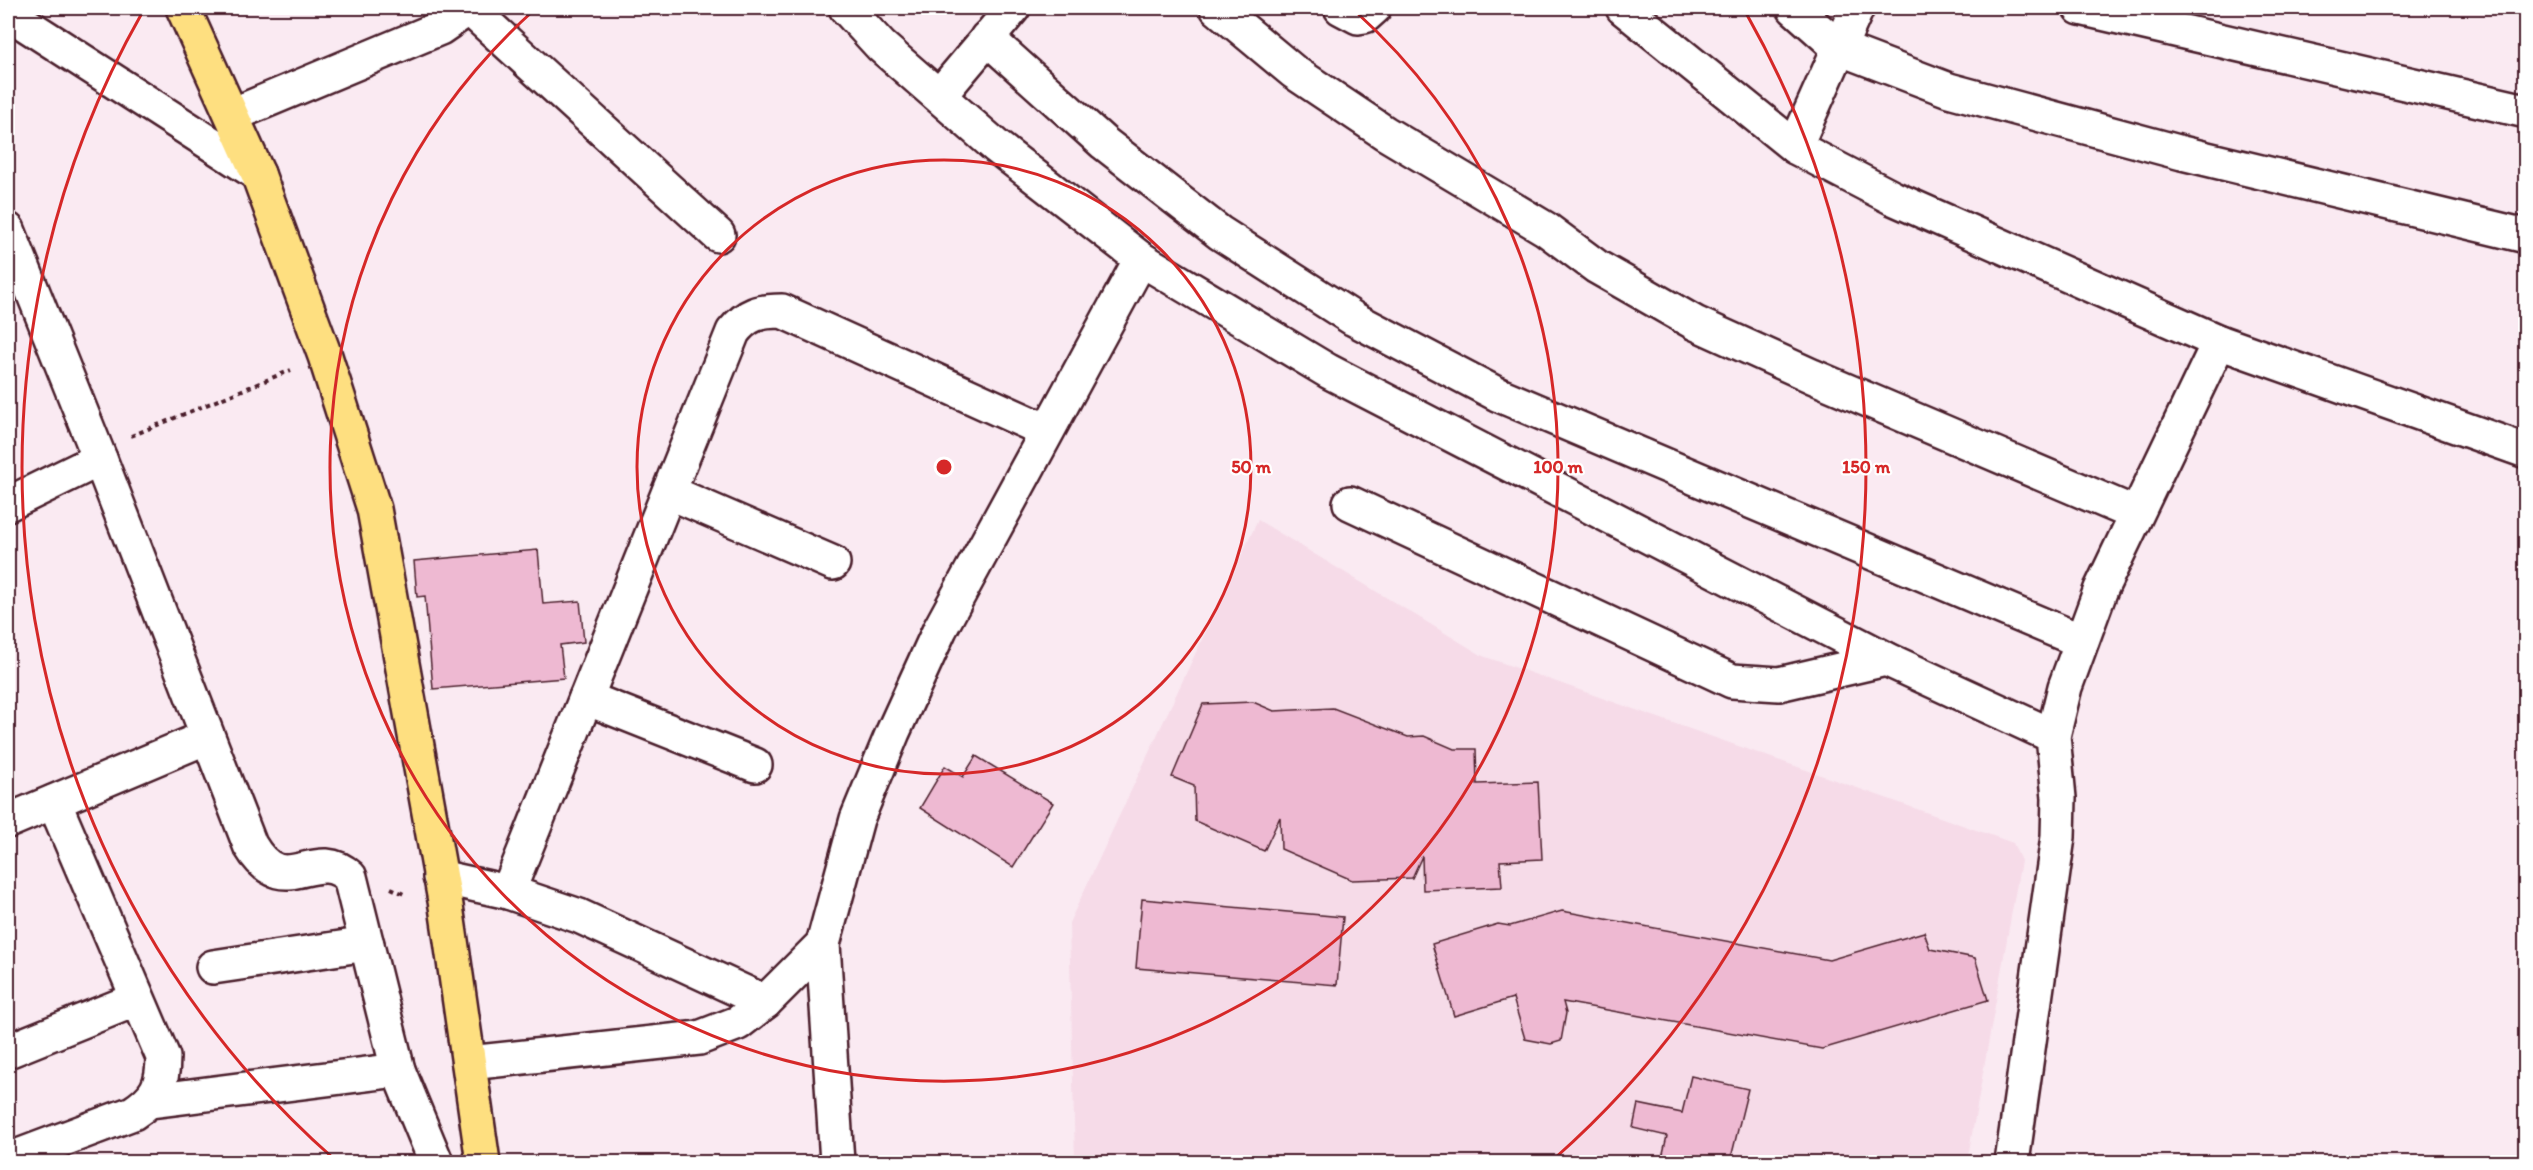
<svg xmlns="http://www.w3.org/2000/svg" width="2533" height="1170" viewBox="0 0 2533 1170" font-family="Itim,sans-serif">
<rect width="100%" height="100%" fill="#faeaf2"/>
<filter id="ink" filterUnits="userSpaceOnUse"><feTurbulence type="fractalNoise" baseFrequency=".0167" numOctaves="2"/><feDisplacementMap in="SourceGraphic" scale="12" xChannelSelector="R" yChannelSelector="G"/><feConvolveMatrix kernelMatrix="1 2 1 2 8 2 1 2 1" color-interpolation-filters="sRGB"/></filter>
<g filter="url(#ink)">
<polygon fill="#f6dbe8" points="1258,520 1483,656 2013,843 2021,861 1967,1162 1075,1162 1069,923"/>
<g fill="#eeb9d2" stroke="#4a1f2b" stroke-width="1.5">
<polygon points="538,550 543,604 580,601 584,642 560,645 564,678 433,689 425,596 417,597 414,561"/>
<polygon points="1253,702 1274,711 1333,708 1408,737 1424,736 1454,749 1476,749 1477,784 1538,782 1542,859 1500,861 1502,887 1423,890 1422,856 1412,878 1352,880 1281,849 1280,817 1264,851 1195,821 1194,786 1172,777 1203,704"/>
<polygon points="976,756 1053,803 1013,867 920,808 945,766 963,777"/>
<polygon points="1142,899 1343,917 1337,985 1136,968"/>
<polygon points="1562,911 1829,960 1924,932 1930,949 1975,958 1988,1000 1822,1049 1563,1002 1566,1013 1561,1041 1551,1044 1525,1039 1513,998 1454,1016 1432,944 1498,924 1510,926"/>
<polygon points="1691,1076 1748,1089 1730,1162 1661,1162 1667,1136 1633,1128 1638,1104 1682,1113"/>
</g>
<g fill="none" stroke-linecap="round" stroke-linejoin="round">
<g stroke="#4a1f2b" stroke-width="38">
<g id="minor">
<polyline points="469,8 718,235"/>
<polyline points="846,8 881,46 997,147 1141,259 1328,371 1886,659 2053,736"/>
<polyline points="1217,8 1294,72 1385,133 1546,229 1597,267 1695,323 1812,376 2136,514"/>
<polyline points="1341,8 1358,17 1365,16 1374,8"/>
<polyline points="1623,8 1795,147 1893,198 2219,342 2526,451"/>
<polyline points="1794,8 1839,48 1949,90 2182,153 2526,236"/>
<polyline points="2080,8 2526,111"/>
<polyline points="8,13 258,174"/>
<polyline points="987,38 1104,143 1220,233 1354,319 1497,394 2081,641"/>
<polyline points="939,96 1013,8"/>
<polyline points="232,115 440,28 469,8"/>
<polyline points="1795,147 1857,8"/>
<path d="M8 230 100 459 250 845C285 904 313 843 350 877L398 1070 436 1162"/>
<polyline points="669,492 833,563"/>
<polyline points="1350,503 1732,681 1779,684 1886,659"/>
<polyline points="8,504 100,459"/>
<polyline points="586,698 755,765"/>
<polyline points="8,821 207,737"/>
<polyline points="440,877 508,892 579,916 765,1002"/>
<path d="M508 892 733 332C747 314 759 311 782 311L1047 431"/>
<polyline points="213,967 367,944"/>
<polyline points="8,1051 137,999"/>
<polyline points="469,1063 699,1038 738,1023 765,1002 823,944"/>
<polyline points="151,1101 398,1070"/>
<path d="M8 1160 133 1113C156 1098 163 1086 163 1057L54 802"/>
<polyline points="837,1162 823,944 857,819 893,732 940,629 1141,259"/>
<polyline points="2012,1162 2058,837 2059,798 2053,736 2065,687 2101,589 2219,342"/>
</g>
</g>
<g stroke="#4a1f2b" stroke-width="38">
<polyline id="major" points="183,8 258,174 325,356 374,509 446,906 483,1162"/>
</g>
<g stroke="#4a1f2b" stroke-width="4" stroke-dasharray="4.5 4.5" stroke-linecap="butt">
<polyline points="131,436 291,370"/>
<polyline points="391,888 406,895"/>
</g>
<use href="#minor" stroke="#fff" stroke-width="33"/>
<use href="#major" stroke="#fedf80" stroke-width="33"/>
</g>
</g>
<g fill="none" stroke="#d62828" stroke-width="3">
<circle cx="944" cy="467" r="307"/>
<path d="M1355 11A614 614 0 1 1 533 11"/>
<path d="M333 1158A922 922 0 0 1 142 13M1746 13A922 922 0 0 1 1555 1158"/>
</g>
<circle cx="944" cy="467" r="9" fill="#d62828" stroke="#fff" stroke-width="3"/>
<g font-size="18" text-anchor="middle" font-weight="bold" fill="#d62828" stroke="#fff" stroke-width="4.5" stroke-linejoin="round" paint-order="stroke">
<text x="1251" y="473">50 m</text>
<text x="1558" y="473">100 m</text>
<text x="1866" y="473">150 m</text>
</g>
<rect width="2533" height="1170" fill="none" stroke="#fff" stroke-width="30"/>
<rect x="15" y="15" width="2503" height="1140" fill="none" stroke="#4a1f2b" stroke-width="2" filter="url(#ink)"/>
</svg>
